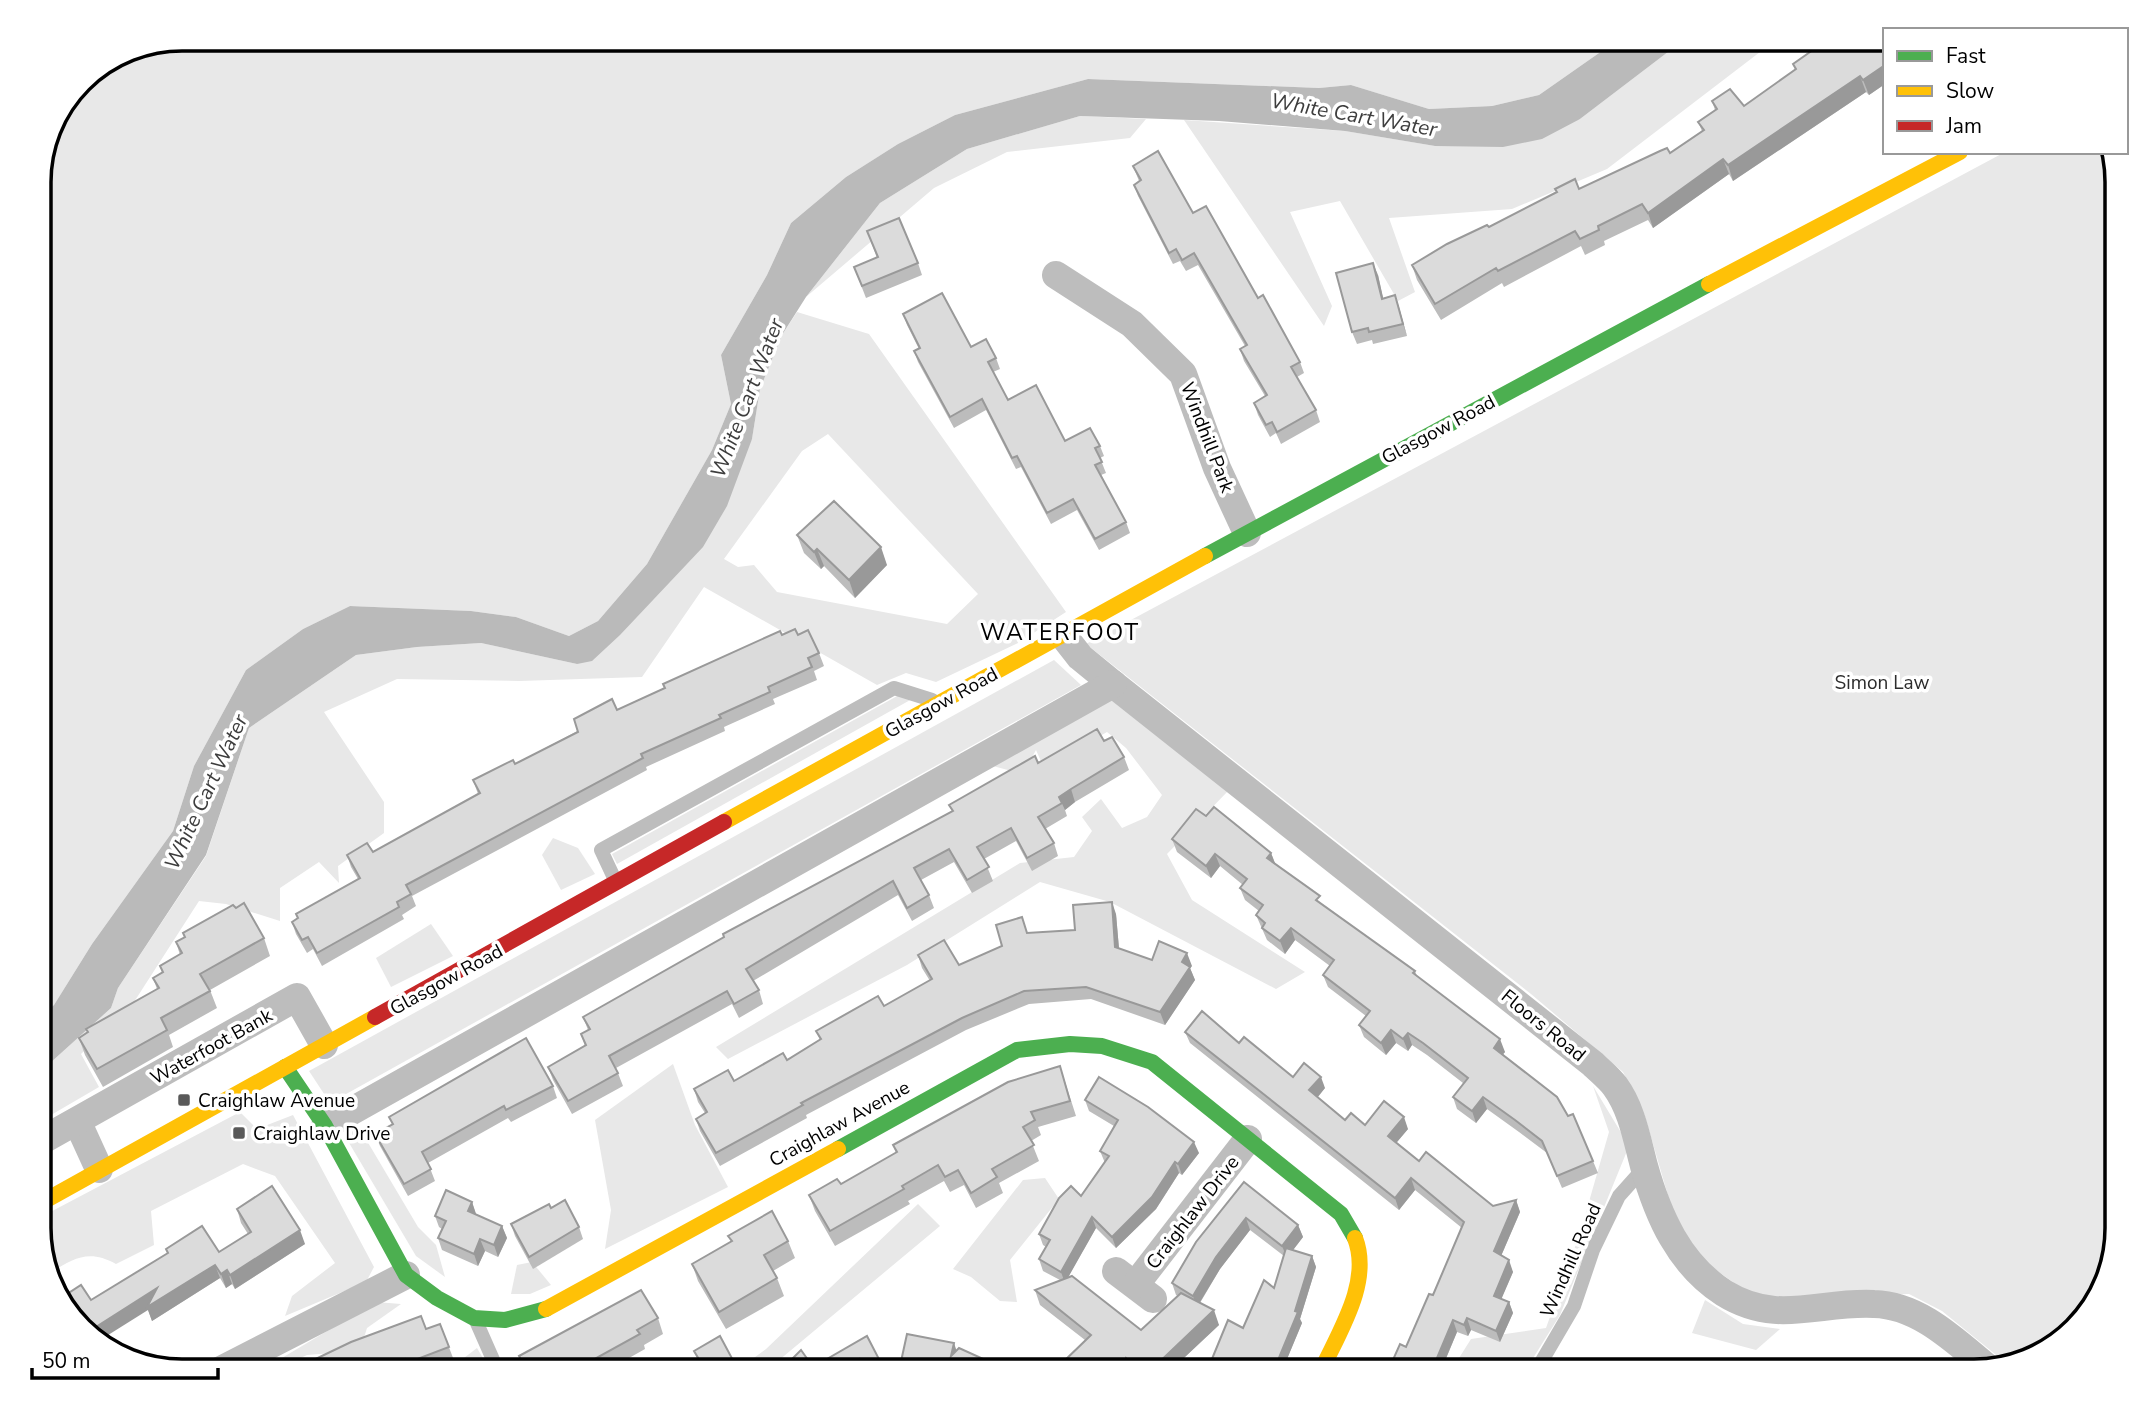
<svg xmlns="http://www.w3.org/2000/svg" width="2156" height="1410" viewBox="0 0 2156 1410" font-family="'Nunito Sans',sans-serif">
<rect width="100%" height="100%" fill="#fff"/>
<g fill="#e8e8e8" fill-rule="evenodd">
<polygon points="182,38 1619,39 1539,95 1492,106 1429,109 1351,85 1319,88 1088,79 955,115 898,144 846,177 791,223 767,275 721,355 731,404 712,450 647,564 598,621 569,636 516,617 471,611 350,606 303,629 246,670 194,766 173,831 92,944 54,1005 39,1018 39,173 53,119 81,80 127,49"/>
<polygon points="1685,39 1777,39 1607,169 1512,209 1389,218 1415,292 1398,301 1340,201 1290,212 1332,306 1324,326 1184,120 1345,131 1435,146 1580,119"/>
<polygon points="1080,116 1146,119 1130,138 1007,152 934,188 806,297 880,203 967,149"/>
<polygon points="2005,152 2110,152 2117,181 2117,1229 2094,1308 2046,1353 2006,1363 1942,1311 1909,1294 1765,1298 1740,1287 1692,1253 1676,1223 1644,1113 1623,1072 1531,994 1086,644"/>
<path d="M797 312 869 334 1066 612 1018 643 936 682 906 673 877 685 704 587 642 677 519 681 397 679 324 712 384 802V833L338 866 339 883 319 862 280 888V921L226 904 199 901 134 1002 81 1054 99 1087 39 1122V1073L111 1008 118 988 206 856 249 728 356 655 417 647 481 643 577 664 752 439 760 389 782 335ZM828 434 978 594 947 624 777 592 754 565 738 567 724 559 802 451Z"/>
<polygon points="1054,660 1081,685 330,1103 309,1071"/>
<polygon points="899,695 912,699 617,864 612,854"/>
<polygon points="1108,697 1229,790 1167,854 1192,900 1305,972 1276,989 1110,902 1040,882 907,965 728,1059 716,1047 1020,863 1074,857 1092,831 1082,817 1101,799 1122,828 1147,817 1162,795 1126,748 1107,732 1044,768 1036,750 1023,774 993,766"/>
<polygon points="553,838 578,848 595,874 561,890 542,855"/>
<polygon points="431,924 453,956 391,987 376,958"/>
<polygon points="673,1064 695,1125 728,1187 605,1249 611,1210 595,1120"/>
<polygon points="1593,1086 1625,1139 1627,1151 1560,1315 1525,1371 1464,1371 1454,1366 1471,1339 1546,1328 1580,1233 1609,1132"/>
<path d="M240 1112 257 1129 293 1115 374 1267 366 1282 285 1316 292 1296 335 1263 275 1176 243 1164 151 1211 154 1245 116 1264C89 1249 74 1258 50 1273L39 1237V1218Z"/>
<polygon points="354,1119 418,1227 436,1245 445,1277 416,1256 345,1136"/>
<polygon points="1045,1178 1059,1199 1010,1260 1017,1302 1000,1301 971,1277 953,1269 1023,1180"/>
<polygon points="918,1204 940,1226 766,1371 736,1371 766,1349"/>
<polygon points="532,1262 551,1285 530,1294 511,1294 517,1265"/>
<polygon points="1705,1300 1743,1324 1780,1329 1756,1350 1692,1333"/>
<polygon points="376,1302 401,1304 367,1328 362,1344 332,1353 307,1355 273,1371 260,1371"/>
<polygon points="477,1348 484,1360 469,1371 447,1371"/>
</g>
<polygon fill="#bababa" points="1619,39 1685,39 1580,119 1542,139 1503,147 1435,146 1345,131 1219,121 1080,116 967,149 880,203 806,297 782,335 760,389 752,439 727,506 703,547 620,635 592,661 577,664 481,643 417,647 356,655 249,728 206,855 118,988 111,1008 39,1073 39,1018 54,1005 92,944 173,831 194,766 246,670 303,629 350,606 471,611 516,617 569,636 598,621 647,564 712,450 731,404 721,355 767,275 791,223 846,177 898,144 955,115 1088,79 1319,88 1351,85 1429,109 1492,106 1539,95"/>
<g fill="none" stroke-linecap="round" stroke-linejoin="round">
<g stroke="#bdbdbd" stroke-width="14">
<polyline points="616,882 601,850 894,688 932,700"/>
<polyline points="476,1321 498,1371"/>
<polyline points="1536,1371 1574,1306 1593,1250 1619,1196 1644,1168"/>
</g>
<g stroke="#bdbdbd" stroke-width="28">
<polyline points="1056,275 1132,324 1183,374 1217,468 1247,533"/>
<path d="M1062 634 1080 657 1113 684 1593 1064C1600 1071 1609 1078 1615 1086 1632 1109 1637 1140 1644 1166 1658 1216 1679 1264 1724 1293 1777 1326 1819 1301 1874 1304 1919 1305 1955 1341 1988 1368"/>
<polyline points="78,1123 99,1169"/>
<polyline points="325,1126 1113,684"/>
<polyline points="39,1142 297,997 324,1045"/>
<polyline points="1116,1271 1153,1299"/>
<polyline points="1136,1284 1248,1139"/>
<polyline points="219,1371 406,1275"/>
</g>
<g stroke="#4caf50" stroke-width="16">
<polyline points="1205,556 1709,284"/>
<polyline points="285,1067 325,1126 406,1275 437,1298 474,1318 505,1320 546,1309"/>
<polyline points="838,1149 1017,1050 1070,1044 1102,1046 1152,1062 1341,1214 1355,1238"/>
</g>
<g stroke="#ffc107" stroke-width="16">
<polyline points="1709,284 1960,152"/>
<polyline points="724,822 1205,556"/>
<polyline points="39,1204 375,1017"/>
<polyline points="546,1309 838,1149"/>
<path d="M1321 1371C1339 1332 1372 1282 1355 1238"/>
</g>
<polyline stroke="#c62828" stroke-width="16" points="375,1017 724,822"/>
</g>
<g fill="#bcbcbc">
<polygon points="1885,38 1885,84 1869,95 1866,92 1733,181 1729,174 1653,228 1648,220 1604,241 1605,245 1585,255 1581,246 1504,287 1502,283 1441,320 1417,280 1412,265 1489,227 1579,189 1670,153 1702,131 1698,122 1715,110 1712,101 1744,106 1795,70 1793,64"/>
<polygon points="1133,166 1193,213 1258,298 1300,362 1304,373 1297,377 1316,410 1320,422 1281,444 1276,433 1270,437 1258,415 1254,403 1265,396 1244,361 1240,349 1245,346 1198,265 1186,271 1180,261 1173,264 1138,196 1134,185 1139,181"/>
<polygon points="867,231 918,263 922,275 866,298 854,267 877,258"/>
<polygon points="1378,275 1383,298 1395,295 1407,336 1373,344 1372,340 1357,344 1352,332"/>
<polygon points="903,314 971,347 996,358 1000,369 993,372 1008,400 1065,441 1100,446 1104,456 1100,458 1106,473 1101,475 1126,522 1130,533 1099,550 1077,510 1051,524 1021,467 1016,469 986,410 954,428 918,362 914,351 919,349 907,325"/>
<polygon points="797,535 887,565 855,598 824,566 821,569 804,553"/>
<polygon points="782,635 798,635 819,653 824,666 814,671 817,680 773,699 775,704 724,727 725,731 646,767 647,770 412,896 416,906 402,915 404,919 322,966 313,949 307,953 296,934 292,922 358,879 351,867 347,855 373,852 478,794 473,780 515,764 617,710"/>
<polygon points="1104,741 1124,757 1129,770 1075,802 1065,810 1067,816 1045,829 1054,843 1058,856 1032,871 1016,841 984,859 993,881 972,893 954,862 921,880 929,895 934,908 912,921 898,895 753,981 759,990 763,1004 739,1018 732,1004 616,1068 623,1086 572,1114 553,1080 548,1067 585,1046 581,1034 588,1030 583,1017 952,811 949,805 1038,763"/>
<polygon points="1206,816 1271,853 1275,863 1323,905 1415,971 1417,976 1505,1052 1503,1054 1593,1161 1598,1173 1562,1188 1547,1153 1519,1132 1487,1109 1476,1123 1457,1109 1453,1097 1463,1083 1427,1055 1412,1045 1408,1051 1396,1043 1386,1055 1364,1037 1359,1025 1366,1016 1328,987 1323,975 1330,966 1295,940 1285,954 1267,940 1256,915 1259,911 1245,900 1240,888 1243,885 1220,866 1211,878 1177,852 1172,839"/>
<polygon points="236,908 264,938 270,956 210,990 217,1008 169,1035 173,1047 103,1087 85,1055 79,1038 157,989 153,978 162,972 160,966 180,955 176,942"/>
<polygon points="1116,914 1119,949 1152,960 1192,966 1190,968 1195,980 1165,1025 1091,999 1029,1004 966,1030 806,1115 807,1118 720,1166 700,1131 696,1119 705,1113 698,1102 694,1089 734,1081 787,1060 820,1040 816,1031 884,1006 930,981 922,968 918,955 959,965 1002,946 1028,933 1075,930"/>
<polygon points="1185,1032 1293,1077 1325,1088 1317,1097 1345,1120 1365,1125 1408,1129 1396,1143 1419,1161 1493,1206 1516,1200 1520,1212 1501,1256 1513,1272 1501,1299 1509,1302 1513,1313 1500,1342 1471,1330 1468,1336 1457,1332 1445,1361 1406,1347 1433,1295 1462,1228 1415,1190 1399,1210 1190,1043"/>
<polygon points="1060,1066 1076,1116 1038,1127 1041,1135 1031,1141 1039,1161 999,1183 1003,1193 976,1208 964,1185 950,1192 944,1181 908,1201 910,1204 835,1246 815,1211 809,1195 841,1184 896,1153 893,1145"/>
<polygon points="553,1086 557,1098 511,1122 508,1118 428,1163 435,1181 408,1196 380,1146 375,1134 392,1124 389,1117"/>
<polygon points="1085,1100 1199,1153 1182,1175 1179,1173 1156,1209 1116,1248 1096,1228 1068,1277 1141,1330 1178,1296 1176,1295 1172,1283 1244,1182 1298,1225 1303,1237 1293,1250 1312,1256 1316,1267 1300,1319 1302,1323 1282,1371 1207,1371 1274,1288 1284,1256 1250,1230 1220,1269 1200,1303 1219,1325 1170,1371 1061,1371 1059,1366 1085,1340 1040,1305 1035,1290 1060,1280 1043,1271 1039,1259 1046,1247 1043,1245 1039,1234 1081,1196 1105,1163 1100,1151 1114,1126 1089,1111"/>
<polygon points="472,1202 476,1214 476,1215 502,1226 507,1238 498,1257 485,1251 478,1266 442,1250 438,1238 442,1229 439,1227 435,1216"/>
<polygon points="551,1208 579,1227 583,1239 533,1269 515,1236 511,1224"/>
<polygon points="237,1209 305,1244 235,1289 232,1284 226,1288 220,1278 152,1321 148,1310 91,1300 168,1253 166,1249 219,1252 248,1234 241,1223"/>
<polygon points="728,1236 788,1241 795,1258 773,1271 777,1278 784,1296 726,1329 698,1281 692,1264 731,1242"/>
<polygon points="658,1318 663,1334 644,1345 645,1349 606,1371 525,1371 519,1356"/>
<polygon points="440,1324 455,1363 433,1371 306,1371 303,1365 426,1329"/>
<polygon points="867,1336 881,1363 885,1371 813,1367"/>
<polygon points="694,1351 735,1364 738,1371 703,1371 699,1363"/>
<polygon points="957,1351 995,1369 1015,1371 902,1371 900,1366"/>
</g>
<g fill="#999">
<polygon points="1885,65 1885,84 1869,95 1863,80"/>
<polygon points="1860,76 1866,92 1733,181 1728,165"/>
<polygon points="1723,159 1729,174 1653,228 1648,213"/>
<polygon points="1373,263 1378,275 1386,311 1382,299"/>
<polygon points="1395,295 1399,307 1407,336 1403,324"/>
<polygon points="881,547 887,565 855,598 849,580"/>
<polygon points="817,549 824,566 821,569 814,552"/>
<polygon points="1071,789 1075,802 1065,810 1059,797"/>
<polygon points="1271,853 1276,866 1267,858"/>
<polygon points="1215,854 1220,866 1211,878 1206,866"/>
<polygon points="1112,902 1116,914 1120,960 1115,947"/>
<polygon points="1291,928 1295,940 1285,954 1280,941"/>
<polygon points="1187,953 1192,966 1190,968 1195,980 1165,1025 1160,1012 1182,962"/>
<polygon points="1391,1030 1396,1043 1386,1055 1381,1043"/>
<polygon points="1408,1033 1412,1045 1408,1051 1403,1039"/>
<polygon points="1500,1039 1505,1052 1498,1060 1494,1048"/>
<polygon points="1321,1077 1325,1088 1314,1102 1309,1090"/>
<polygon points="1483,1097 1487,1109 1476,1123 1472,1111"/>
<polygon points="1404,1117 1408,1129 1392,1148 1388,1136"/>
<polygon points="1194,1142 1199,1153 1182,1175 1178,1164"/>
<polygon points="1175,1162 1179,1173 1156,1209 1116,1248 1112,1237"/>
<polygon points="1411,1178 1415,1190 1399,1210 1395,1198"/>
<polygon points="1516,1200 1520,1212 1498,1263 1494,1251"/>
<polygon points="472,1202 476,1214 472,1223 468,1211"/>
<polygon points="1092,1217 1096,1228 1065,1283 1061,1272"/>
<polygon points="1246,1218 1250,1230 1220,1269 1197,1307 1193,1296 1216,1257"/>
<polygon points="1298,1225 1303,1237 1287,1258 1282,1246"/>
<polygon points="502,1226 507,1238 498,1257 494,1245"/>
<polygon points="300,1230 305,1244 235,1289 230,1275"/>
<polygon points="480,1239 485,1251 478,1266 474,1254"/>
<polygon points="1312,1256 1316,1267 1300,1319 1302,1323 1282,1371 1278,1371 1276,1365 1295,1311"/>
<polygon points="1509,1260 1513,1272 1498,1307 1494,1296"/>
<polygon points="215,1265 220,1278 152,1321 148,1310 97,1342 88,1332 157,1288"/>
<polygon points="227,1270 232,1284 226,1288 221,1274"/>
<polygon points="1509,1302 1513,1313 1500,1342 1496,1331"/>
<polygon points="1214,1310 1219,1325 1170,1371 1151,1371 1151,1370"/>
<polygon points="1467,1318 1471,1330 1468,1336 1464,1325"/>
<polygon points="1453,1320 1457,1332 1441,1370 1437,1358"/>
<polygon points="954,1343 958,1355 951,1356"/>
<polygon points="1126,1358 1131,1371 1121,1371"/>
<polygon points="1142,1361 1146,1371 1136,1371 1135,1367"/>
<polygon points="1272,1363 1275,1371 1268,1371"/>
</g>
<g fill="#dbdbdb" stroke="#999" stroke-width="2">
<polygon points="1830,38 1885,38 1885,65 1863,80 1860,76 1728,165 1723,159 1648,213 1642,204 1598,226 1599,230 1580,239 1575,231 1498,271 1496,268 1435,304 1412,265 1447,244 1487,225 1489,227 1557,192 1555,189 1575,179 1579,189 1660,151 1667,148 1670,153 1704,130 1698,122 1717,109 1712,101 1730,89 1744,106 1796,69 1793,64"/>
<polygon points="1158,151 1193,213 1206,206 1258,298 1263,295 1300,362 1291,367 1316,410 1277,432 1272,422 1266,425 1254,403 1267,395 1240,349 1247,345 1194,253 1182,260 1176,249 1169,253 1134,185 1141,180 1133,166"/>
<polygon points="899,218 918,263 862,286 854,267 878,257 867,231"/>
<polygon points="1373,263 1382,299 1395,295 1403,324 1369,332 1368,328 1352,332 1336,273"/>
<polygon points="942,293 971,347 986,339 996,358 988,362 1008,400 1036,385 1065,441 1090,428 1100,446 1095,448 1102,462 1095,465 1126,522 1095,539 1073,499 1047,513 1017,456 1012,458 982,399 950,417 914,351 920,348 903,314"/>
<polygon points="834,501 881,547 849,580 817,549 814,552 797,535"/>
<polygon points="795,629 798,635 808,630 819,653 808,658 812,667 768,687 770,692 719,715 721,718 641,754 643,758 406,885 411,894 397,902 399,907 317,953 308,937 302,940 292,922 298,918 296,914 360,878 347,855 367,843 373,852 480,793 473,780 513,760 515,764 578,732 574,719 612,699 617,710 665,688 663,684 780,631 782,635"/>
<polygon points="1097,729 1104,741 1112,737 1124,757 1071,789 1059,797 1062,803 1038,817 1054,843 1027,858 1011,828 977,847 989,867 967,880 949,849 914,868 929,895 907,908 893,881 746,969 759,990 734,1004 727,991 609,1056 618,1073 568,1101 548,1067 586,1045 581,1034 590,1029 583,1017 724,937 723,934 953,811 949,805 1035,756 1038,763"/>
<polygon points="1214,807 1271,853 1267,858 1320,896 1316,900 1415,971 1413,973 1500,1039 1494,1048 1557,1097 1568,1116 1573,1114 1593,1161 1557,1176 1542,1141 1515,1120 1483,1097 1472,1111 1453,1097 1468,1078 1423,1043 1408,1033 1403,1039 1391,1030 1381,1043 1359,1025 1370,1011 1323,975 1334,960 1291,928 1280,941 1262,928 1265,923 1256,915 1263,905 1240,888 1247,879 1215,854 1206,866 1172,839 1196,809 1206,816"/>
<polygon points="1112,902 1115,947 1152,960 1159,941 1187,953 1182,962 1190,967 1160,1012 1086,987 1024,991 962,1018 801,1103 803,1105 716,1153 696,1119 707,1112 694,1089 728,1070 734,1081 783,1053 787,1060 821,1039 816,1031 878,996 884,1006 932,979 918,955 944,940 959,965 1002,946 996,925 1022,917 1027,933 1075,930 1073,905"/>
<polygon points="244,903 264,938 200,974 210,991 161,1018 167,1030 97,1069 79,1038 88,1032 86,1029 159,988 153,978 163,972 160,966 182,953 176,942 185,937 183,933 233,905 236,908"/>
<polygon points="1202,1011 1239,1043 1244,1037 1293,1077 1304,1063 1321,1077 1309,1090 1345,1120 1351,1113 1365,1125 1384,1101 1404,1117 1388,1136 1419,1161 1426,1152 1493,1206 1516,1200 1494,1251 1509,1260 1494,1296 1509,1302 1496,1331 1467,1318 1464,1325 1453,1320 1437,1358 1469,1371 1388,1371 1400,1344 1406,1347 1429,1294 1433,1295 1464,1222 1411,1178 1395,1198 1185,1032"/>
<polygon points="526,1038 553,1086 506,1110 504,1106 422,1152 431,1169 404,1184 375,1134 393,1124 389,1117"/>
<polygon points="1060,1066 1070,1101 1031,1112 1035,1120 1023,1127 1034,1145 992,1169 997,1177 971,1193 958,1170 945,1177 938,1165 902,1186 904,1189 830,1231 809,1195 837,1179 841,1184 897,1152 893,1145 1008,1082"/>
<polygon points="1099,1077 1148,1107 1194,1142 1178,1164 1175,1162 1152,1197 1112,1237 1092,1217 1061,1272 1039,1259 1050,1240 1039,1234 1059,1198 1071,1186 1081,1196 1109,1156 1100,1151 1118,1120 1085,1100"/>
<polygon points="1244,1182 1298,1225 1282,1246 1246,1218 1216,1257 1193,1296 1172,1283 1196,1242"/>
<polygon points="272,1186 300,1230 230,1275 227,1270 221,1274 215,1265 147,1307 157,1288 88,1332 58,1300 81,1285 91,1300 168,1253 166,1249 202,1226 219,1252 251,1232 237,1209"/>
<polygon points="446,1190 472,1202 468,1211 502,1226 494,1245 480,1239 474,1254 438,1238 446,1221 435,1216"/>
<polygon points="565,1200 579,1227 529,1257 511,1224 549,1204 551,1208"/>
<polygon points="772,1211 788,1241 764,1255 777,1278 719,1312 692,1264 732,1241 728,1236"/>
<polygon points="1286,1248 1312,1256 1295,1311 1298,1312 1276,1365 1272,1363 1268,1371 1207,1371 1228,1320 1243,1328 1264,1280 1274,1288"/>
<polygon points="1072,1276 1141,1330 1181,1293 1214,1310 1151,1370 1142,1361 1135,1367 1126,1358 1121,1371 1072,1371 1059,1366 1091,1335 1035,1290"/>
<polygon points="641,1290 658,1318 637,1330 640,1334 573,1371 528,1371 519,1356"/>
<polygon points="421,1316 426,1329 440,1324 449,1347 407,1363 405,1359 372,1371 306,1371 303,1365 351,1342"/>
<polygon points="907,1334 954,1343 951,1356 959,1348 990,1362 995,1369 1001,1363 1008,1370 1011,1367 1015,1371 927,1371 900,1366"/>
<polygon points="720,1336 735,1364 722,1371 706,1371 694,1351"/>
<polygon points="867,1336 881,1363 861,1359 869,1371 780,1371 801,1350 813,1367"/>
</g>
<g fill="#595959" stroke="#fff" stroke-width="2.5">
<rect x="177" y="1093" width="14" height="14" rx="3.5"/>
<rect x="232" y="1126" width="14" height="14" rx="3.5"/>
</g>
<g text-anchor="middle" stroke-width="7" stroke-linejoin="round" paint-order="stroke">
<g font-size="19" fill="#000" stroke="#fff">
<text transform="translate(1438 429) rotate(-28)" y="7">Glasgow Road</text>
<text transform="translate(1208 437) rotate(69)" y="7">Windhill Park</text>
<text transform="translate(941 702) rotate(-29)" y="7">Glasgow Road</text>
<text transform="translate(446 979) rotate(-29)" y="7">Glasgow Road</text>
<text transform="translate(1544 1025) rotate(39)" y="7">Floors Road</text>
<text transform="translate(211 1046) rotate(-29)" y="7">Waterfoot Bank</text>
<text transform="translate(839 1123) rotate(-29)" y="7">Craighlaw Avenue</text>
<text transform="translate(1192 1212) rotate(-52)" y="7">Craighlaw Drive</text>
<text transform="translate(1570 1260) rotate(-66)" y="7">Windhill Road</text>
</g>
<g font-size="19" fill="#2c2c2c" stroke="#fff">
<text x="1882" y="689">Simon Law</text>
</g>
<g font-size="19" fill="#000" stroke="#fff" text-anchor="start">
<text x="198" y="1107">Craighlaw Avenue</text>
<text x="253" y="1140">Craighlaw Drive</text>
</g>
<g font-size="21" font-style="italic" fill="#3d3d3d" stroke="#fff">
<text transform="translate(1354 115) rotate(10)" y="7">White Cart Water</text>
<text transform="translate(747 398) rotate(-69)" y="7">White Cart Water</text>
<text transform="translate(206 792) rotate(-65)" y="7">White Cart Water</text>
</g>
<g font-size="23" letter-spacing="2" fill="#000" stroke="#fff">
<text x="1060" y="640">WATERFOOT</text>
</g>
</g>
<path d="M0 0H2156V1410H0ZM182 51H1974A131 131 0 0 1 2105 182V1228A131 131 0 0 1 1974 1359H182A131 131 0 0 1 51 1228V182A131 131 0 0 1 182 51Z" fill="#fff" fill-rule="evenodd"/>
<path fill="none" stroke="#000" stroke-width="3.5" d="M182 51H1974A131 131 0 0 1 2105 182V1228A131 131 0 0 1 1974 1359H182A131 131 0 0 1 51 1228V182A131 131 0 0 1 182 51Z"/>
<rect x="1883" y="28" width="245" height="126" fill="#ffffff" stroke="#999999" stroke-width="2"/>
<rect x="1897" y="51" width="35" height="10" fill="#4caf50" stroke="#999999" stroke-width="2"/>
<text x="1946" y="63" font-size="21" fill="#000000">Fast</text>
<rect x="1897" y="86" width="35" height="10" fill="#ffc107" stroke="#999999" stroke-width="2"/>
<text x="1946" y="98" font-size="21" fill="#000000">Slow</text>
<rect x="1897" y="121" width="35" height="10" fill="#c62828" stroke="#999999" stroke-width="2"/>
<text x="1946" y="133" font-size="21" fill="#000000">Jam</text>
<path d="M32 1368v10h186v-10" fill="none" stroke="#000000" stroke-width="3.5"/>
<text x="42" y="1368" font-size="21" fill="#000000" stroke="#ffffff" stroke-width="5" paint-order="stroke">50 m</text>
</svg>
